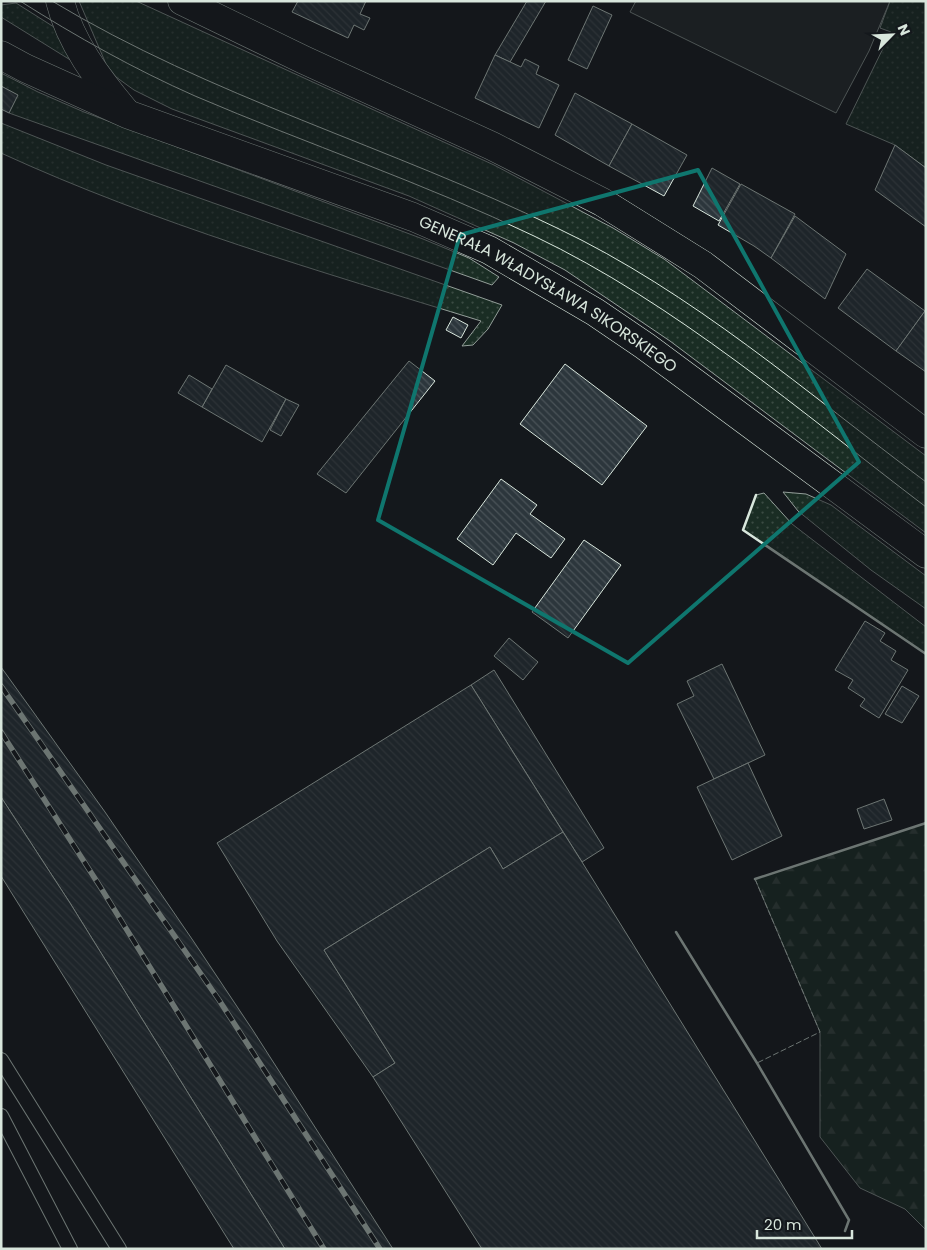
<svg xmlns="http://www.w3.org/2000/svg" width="927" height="1250" viewBox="0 0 927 1250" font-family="Poppins,sans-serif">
<defs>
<pattern id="grass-dots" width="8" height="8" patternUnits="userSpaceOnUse" patternTransform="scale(1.25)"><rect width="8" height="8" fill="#1a2d24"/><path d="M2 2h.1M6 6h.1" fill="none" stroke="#3b4b43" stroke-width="1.8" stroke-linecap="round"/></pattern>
<pattern id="forest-firs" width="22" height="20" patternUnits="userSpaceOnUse" patternTransform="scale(1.25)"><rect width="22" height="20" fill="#1a2d24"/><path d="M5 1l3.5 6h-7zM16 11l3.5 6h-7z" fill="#3b4b43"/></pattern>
<pattern id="building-back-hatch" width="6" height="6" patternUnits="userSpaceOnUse" patternTransform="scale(1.25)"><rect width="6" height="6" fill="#2c363c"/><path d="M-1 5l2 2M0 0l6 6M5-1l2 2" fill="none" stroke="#4a5358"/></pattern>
</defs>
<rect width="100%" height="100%" fill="#14181c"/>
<g fill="url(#grass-dots)" stroke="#939e99">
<polygon points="79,1 136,1 494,165 613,228 664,259 926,456 926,533 670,341 565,270 514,243 409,196 172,109 134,90 116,77 106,64"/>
<polygon points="890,1 926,1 926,168 895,145 846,124 891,32 880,28"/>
<polygon points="16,3 65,34 72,61 1,17 1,5"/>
<polygon points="1,73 38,92 84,112 423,239 469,258 499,277 492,285 9,113 17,95 1,86"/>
<path d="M1 123 106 165 502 305 488 329 473 345 462 346 481 321C319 271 156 224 1 153Z"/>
<polygon points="783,492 806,494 831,505 926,576 926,609 871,570 798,511"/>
<polygon points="764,493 792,524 926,627 926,654 743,530 756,495"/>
</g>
<polygon fill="url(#forest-firs)" stroke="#939e99" points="926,823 926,1230 905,1209 860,1188 820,1137 820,1032 755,879"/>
<polygon fill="#24282b" stroke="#939e99" points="636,1 890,1 869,51 836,113 630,12"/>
<g fill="url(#building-back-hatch)" stroke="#d8e6dc">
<polygon points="298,1 366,1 360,14 370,18 364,30 354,25 348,38 292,12"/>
<polygon points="527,1 546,1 510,62 495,55"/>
<polygon points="593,6 612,15 587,69 568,60"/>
<polygon points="495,55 521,67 525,59 539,66 536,74 559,85 539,128 475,98"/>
<polygon points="1,86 18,95 9,113 1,109"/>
<polygon points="575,93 632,124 609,166 555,135"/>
<polygon points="632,124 687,155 664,196 609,166"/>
<polygon points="895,145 926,168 926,227 875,190"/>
<polygon points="712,168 740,184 719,221 693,206"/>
<polygon points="741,184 795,214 771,258 754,246 718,225"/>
<polygon points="795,216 846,254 825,299 771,258"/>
<polygon points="867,269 925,311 896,351 838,308"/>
<polygon points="925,311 926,312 926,372 896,351"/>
<polygon points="453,317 468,325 461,338 446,330"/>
<polygon points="409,361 435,381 346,493 317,474"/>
<polygon points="565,364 647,426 602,485 520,424"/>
<polygon points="226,365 286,399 262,442 202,407"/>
<polygon points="189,375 212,389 202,407 178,393"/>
<polygon points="286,399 299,405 281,436 270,430"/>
<polygon points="501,479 537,505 530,514 565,539 551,558 516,533 493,565 457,539"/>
<polygon points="584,540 621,565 568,638 532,612"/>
<polygon points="865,621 885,633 880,641 896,651 891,660 908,670 879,718 860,706 865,699 848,688 853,680 835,670"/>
<polygon points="509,638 538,662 523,680 494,656"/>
<polygon points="722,664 765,755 714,779 677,704 694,696 687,681"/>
<polygon points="1,667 105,812 194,942 254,1032 393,1249 285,1249 70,903 1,797"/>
<polygon points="494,670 604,848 582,862 471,685"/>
<polygon points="471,685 563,832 503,869 490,847 324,950 395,1063 373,1077 277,941 217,843"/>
<polygon points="902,686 919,696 902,723 885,714"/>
<polygon points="748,763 782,836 732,860 697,787"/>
<polygon points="1,797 70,903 285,1249 234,1249 1,876"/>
<polygon points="884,799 892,820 864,829 857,809"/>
<polygon points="563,832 582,862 822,1249 482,1249 373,1077 395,1063 324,950 490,847 503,869"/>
</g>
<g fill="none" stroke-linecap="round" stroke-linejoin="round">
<g stroke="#d8e6dc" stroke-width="16">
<g id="lane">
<polyline points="1,1060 119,1249"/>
<polyline points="1,1116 70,1249"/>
</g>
</g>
<g stroke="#d8e6dc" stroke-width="29">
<g id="secondary">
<path d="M60 1C70 42 98 79 124 110"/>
<polyline points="182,1 304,60 492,146 602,202 703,265 926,434"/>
<path id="s1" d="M1 55 25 68 127 114 413 217 489 250 595 312 645 346 926 554"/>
</g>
</g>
<use href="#lane" stroke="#14181c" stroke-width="14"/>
<use href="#secondary" stroke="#14181c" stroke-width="28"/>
<g stroke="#d8e6dc" stroke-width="1">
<path d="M20 1C77 37 134 69 195 96 307 144 424 183 534 236 675 303 801 412 926 507"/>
<path d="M52 1C211 97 391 147 557 228 692 292 807 393 926 482"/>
</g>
<g stroke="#d8e6dc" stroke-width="5.5">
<g id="rail">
<polyline points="1,686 219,1000 380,1249"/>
<polyline points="1,732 101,888 324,1249"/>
</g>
</g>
<use href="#rail" stroke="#14181c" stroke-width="4" stroke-dasharray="11" stroke-linecap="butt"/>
<polyline stroke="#d8e6dc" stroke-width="1" stroke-dasharray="6 2.5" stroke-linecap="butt" points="755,879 820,1032 757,1063"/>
<g stroke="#d8e6dc" stroke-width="2.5">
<polyline points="756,495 743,530 926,654"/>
<polyline points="755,879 926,823"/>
<polyline points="676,932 757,1063 849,1220 845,1231"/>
</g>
</g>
<path d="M0 0H927V1250H0ZM698 170 859 462 628 663 378 520 460 235Z" fill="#14181c" fill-opacity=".55" fill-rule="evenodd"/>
<path fill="none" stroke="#0f766e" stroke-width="4" stroke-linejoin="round" d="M698 170 859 462 628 663 378 520 460 235Z"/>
<g text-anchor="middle" stroke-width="4" stroke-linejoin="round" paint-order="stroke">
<g font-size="16" fill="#d8e6dc" stroke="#14181c">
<text dy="6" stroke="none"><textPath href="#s1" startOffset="599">GENERAŁA WŁADYSŁAWA SIKORSKIEGO</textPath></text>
</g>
</g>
<rect width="927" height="1250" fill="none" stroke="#d8e6dc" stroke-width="5"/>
<g transform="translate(892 35) rotate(66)" stroke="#14181c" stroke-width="4" paint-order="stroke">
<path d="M0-4L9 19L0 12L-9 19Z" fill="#d8e6dc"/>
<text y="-8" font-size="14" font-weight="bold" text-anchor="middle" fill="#d8e6dc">N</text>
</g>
<path d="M757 1230v8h95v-8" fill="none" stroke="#d8e6dc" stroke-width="2.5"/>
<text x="764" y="1230" font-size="15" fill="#d8e6dc" stroke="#14181c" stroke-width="4" paint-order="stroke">20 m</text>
</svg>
